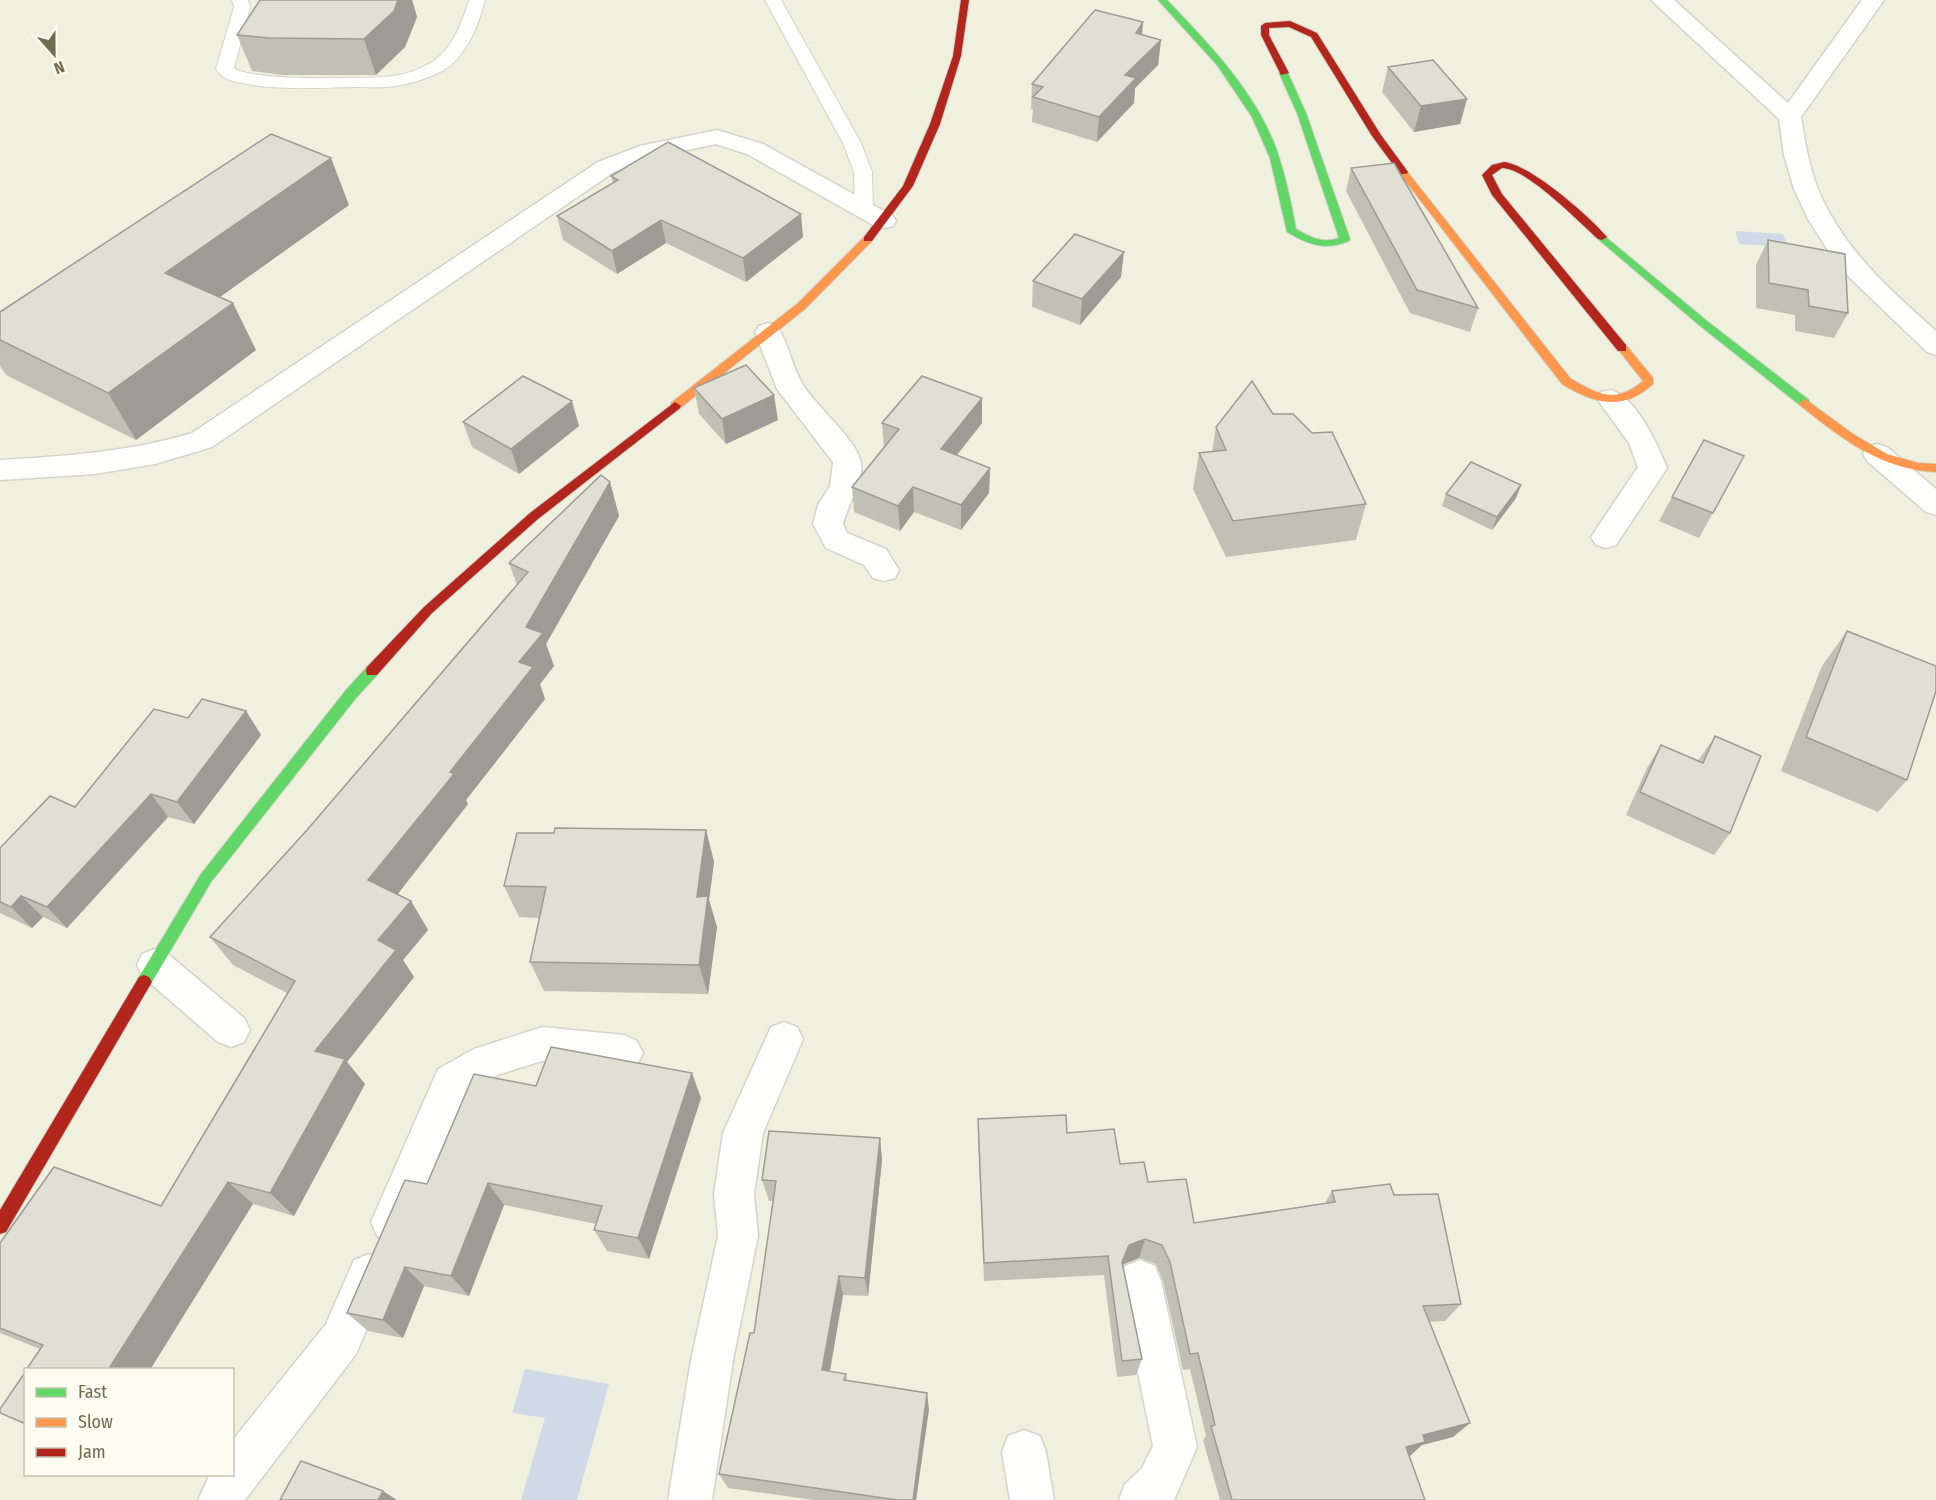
<svg xmlns="http://www.w3.org/2000/svg" width="1936" height="1500" viewBox="0 0 1936 1500" font-family="'Fira Sans Condensed',sans-serif">
<rect width="100%" height="100%" fill="#f6f6ee"/>
<path fill="#f0f0df" fill-rule="evenodd" d="M0 0H1936V1500H0ZM26 1370H232V1474H26Z"/>
<g fill="#d0d9e6">
<polygon points="1735,231 1783,234 1788,247 1739,244"/>
<polygon points="525,1369 609,1384 577,1500 521,1500 545,1418 512,1413"/>
</g>
<g fill="none" stroke-linecap="round" stroke-linejoin="round">
<g stroke="#d4d4ca" stroke-width="2">
<g id="lane">
<path d="M232 0H248L250 7 234 68C249 81 368 79 393 76 407 74 421 69 432 62 452 50 463 21 469 0H485C479 24 466 57 444 70 429 78 413 83 396 86 383 88 368 87 354 87 318 88 265 91 230 80 224 79 220 74 216 69L234 7Z"/>
<polygon points="765,0 781,0 861,143 872,172 873,211 871,215 857,215 855,211 854,172 843,143"/>
</g>
</g>
<g stroke="#d4d4ca" stroke-width="3">
<g id="street">
<path d="M1651 0H1674L1788 103 1862 0H1884L1801 117C1805 142 1809 166 1818 189 1842 248 1890 290 1936 331V355L1927 352 1850 278 1829 252 1808 219 1794 189 1784 155 1779 119Z"/>
<path d="M717 130 763 144 893 216 896 221 893 226 884 228 875 226 747 154 716 144 654 157 614 172 212 447 155 464 95 474 0 480V460C66 456 129 452 192 433L598 162 640 146Z"/>
<path d="M768 323 777 326C789 344 792 367 803 385 815 405 858 441 861 463 864 480 847 506 843 524L847 533 886 549 899 570 895 578 884 581 873 578 864 565 826 548 813 524 818 505 830 486 833 462 777 389 755 332 759 326Z"/>
<path d="M1611 390C1636 397 1658 445 1667 468L1616 545 1606 548 1596 545 1591 537 1638 467 1629 443 1597 399 1601 392Z"/>
<polygon points="1877,444 1887,447 1936,489 1936,515 1926,512 1867,461 1863,454 1867,447"/>
<polygon points="155,949 168,954 244,1018 250,1030 244,1042 231,1047 218,1042 142,976 137,965 142,954"/>
<polygon points="784,1022 797,1027 803,1039 763,1133 754,1194 758,1236 733,1360 712,1500 668,1500 691,1360 718,1236 714,1194 723,1133 771,1027"/>
<polygon points="542,1027 624,1035 637,1041 643,1053 637,1065 624,1071 542,1061 497,1075 466,1095 405,1236 391,1242 377,1236 371,1222 438,1069 474,1049"/>
<polygon points="369,1254 384,1260 390,1275 356,1354 245,1500 198,1500 210,1474 232,1474 232,1441 326,1324 354,1260"/>
<polygon points="1140,1260 1155,1266 1161,1281 1197,1447 1174,1500 1119,1500 1125,1484 1142,1468 1153,1446 1119,1281 1125,1266"/>
<polygon points="1024,1430 1040,1436 1046,1452 1054,1500 1010,1500 1002,1452 1008,1436"/>
</g>
</g>
<g stroke="#d3d2c8" stroke-width="2">
<g id="fast">
<path d="M1158 0H1167C1209 44 1254 90 1276 148 1285 174 1291 201 1296 229 1310 237 1322 244 1339 238L1297 113 1279 73 1287 71 1306 113 1350 239 1349 241C1325 251 1309 245 1287 232L1270 158 1252 117 1217 65Z"/>
<polygon points="1602,234 1707,321 1809,400 1809,406 1801,406 1699,325 1598,239 1598,235"/>
<polygon points="372,666 377,667 378,671 377,675 356,698 211,882 149,987 144,989 139,987 136,982 139,977 201,874 346,690 367,667"/>
</g>
</g>
<g stroke="#d3d2c8" stroke-width="2">
<g id="slow">
<path d="M1403 169 1406 170 1570 378C1597 395 1617 404 1643 381L1617 348 1622 344 1626 345 1653 378V384C1622 412 1595 404 1562 384L1400 174 1398 172Z"/>
<polygon points="868,236 873,239 872,241 805,309 679,409 671,409 671,403 797,304 864,237"/>
<path d="M1805 399 1853 434 1887 454 1918 463 1936 464V472C1882 470 1842 439 1801 406L1799 403Z"/>
</g>
</g>
<g stroke="#d3d2c8" stroke-width="2">
<g id="jam">
<polygon points="961,0 969,0 961,56 940,124 913,186 872,241 864,241 864,237 903,186 930,124 953,56"/>
<polygon points="1290,21 1317,33 1381,135 1408,172 1406,174 1400,174 1372,136 1311,37 1289,27 1269,28 1269,35 1289,73 1281,75 1261,35 1261,26 1265,23"/>
<path d="M1504 162C1531 165 1589 216 1607 237L1602 240 1598 239C1579 222 1527 168 1502 168L1492 175 1502 194 1626 345V351H1618L1492 195 1482 175 1492 165Z"/>
<polygon points="675,402 681,406 679,409 538,519 432,613 377,675 367,675 366,671 367,667 424,607 530,513"/>
<polygon points="144,975 149,977 152,982 149,987 6,1232 0,1234 0,1210 139,977"/>
</g>
</g>
<use href="#lane" fill="#fefefc" fill-rule="evenodd"/>
<use href="#street" fill="#fefefc" fill-rule="evenodd"/>
<use href="#fast" fill="#63d668" fill-rule="evenodd"/>
<use href="#slow" fill="#ff974d" fill-rule="evenodd"/>
<use href="#jam" fill="#b3261e" fill-rule="evenodd"/>
</g>
<g fill="#c0c0b5">
<polygon points="260,0 412,0 417,17 405,47 376,75 283,75 252,71 237,35"/>
<polygon points="1143,22 1142,35 1161,40 1158,65 1135,88 1134,103 1097,142 1032,122 1033,109 1031,109 1032,84"/>
<polygon points="1388,67 1467,99 1460,124 1414,132 1382,92"/>
<polygon points="1351,168 1478,308 1470,332 1410,313 1346,191"/>
<polygon points="611,176 803,237 746,282 666,243 617,274 563,240 557,216 613,183"/>
<polygon points="349,205 220,297 256,350 136,440 6,375 0,366 0,312"/>
<polygon points="1768,240 1848,313 1834,338 1795,331 1795,315 1756,308 1756,265"/>
<polygon points="1121,277 1080,325 1032,307 1033,281"/>
<polygon points="694,388 778,420 726,444 699,414"/>
<polygon points="1273,414 1366,504 1356,540 1226,557 1193,489 1199,453 1212,452 1216,427"/>
<polygon points="463,422 579,426 519,474 472,447"/>
<polygon points="882,423 982,423 957,455 990,468 989,493 961,530 914,512 900,531 854,512 852,487 884,448"/>
<polygon points="1744,456 1699,538 1659,521 1672,497"/>
<polygon points="610,482 619,516 546,644 554,666 540,684 545,699 466,800 468,804 397,895 411,901 428,930 403,960 414,977 347,1062 365,1084 294,1216 253,1204 40,1349 0,1333 0,1243 161,1206 287,993 233,965 210,937 307,830 517,585 509,563"/>
<polygon points="1521,485 1516,498 1492,530 1442,506 1446,494"/>
<polygon points="1847,631 1907,780 1878,812 1781,771 1822,666"/>
<polygon points="246,711 261,735 194,824 168,817 67,928 43,917 32,928 0,913 0,848 75,807 188,718"/>
<polygon points="1715,736 1730,833 1714,855 1626,815 1647,768 1661,745 1698,761"/>
<polygon points="706,830 714,862 709,900 717,927 708,994 544,991 530,962 539,918 519,917 504,886 554,833"/>
<polygon points="536,1086 701,1098 649,1259 607,1251 594,1230 596,1224 504,1205 469,1296 424,1286 403,1338 368,1331 347,1313"/>
<polygon points="978,1119 1067,1133 1120,1164 1148,1182 1194,1223 1325,1203 1332,1191 1394,1195 1461,1304 1445,1321 1429,1322 1453,1437 1422,1445 1409,1456 1425,1500 1220,1500 1203,1440 1206,1436 1190,1369 1183,1370 1163,1281 1156,1264 1139,1258 1124,1264 1123,1267 1142,1359 1136,1375 1117,1377 1104,1275 984,1281 978,1141"/>
<polygon points="880,1138 882,1160 868,1296 843,1295 830,1371 846,1374 847,1381 929,1409 916,1500 814,1500 728,1488 719,1474 754,1333 773,1201 769,1201 762,1180"/>
</g>
<g fill="#9c9c94">
<polygon points="398,0 412,0 417,17 405,47 376,75 364,39"/>
<polygon points="1143,22 1141,47 1136,33"/>
<polygon points="1161,40 1158,65 1135,88 1134,103 1097,142 1099,117 1125,75"/>
<polygon points="1467,99 1460,124 1414,132 1421,106"/>
<polygon points="331,158 349,205 189,319 165,273"/>
<polygon points="801,214 803,237 746,282 743,258"/>
<polygon points="661,220 666,243 617,274 612,251"/>
<polygon points="1124,252 1121,277 1080,325 1082,299"/>
<polygon points="233,303 256,350 136,440 108,393"/>
<polygon points="774,395 778,420 726,444 722,419"/>
<polygon points="982,398 982,423 942,474 941,449"/>
<polygon points="572,401 579,426 519,474 511,449"/>
<polygon points="990,468 989,493 961,530 961,505"/>
<polygon points="610,482 619,516 546,644 554,666 540,684 545,699 466,800 468,804 386,909 368,880 519,662 526,627"/>
<polygon points="1521,485 1516,498 1492,530 1497,517"/>
<polygon points="913,487 914,512 900,531 898,506"/>
<polygon points="246,711 261,735 194,824 177,802"/>
<polygon points="151,794 168,817 67,928 47,907"/>
<polygon points="706,830 714,862 709,900 717,927 708,994 699,965 697,897"/>
<polygon points="21,896 43,917 32,928 11,907"/>
<polygon points="411,901 428,930 403,960 414,977 347,1062 365,1084 294,1216 270,1193 315,1051 378,940"/>
<polygon points="692,1073 701,1098 649,1259 638,1238"/>
<polygon points="880,1138 882,1160 868,1296 865,1278"/>
<polygon points="228,1182 253,1204 150,1370 108,1370"/>
<polygon points="488,1183 504,1205 469,1296 451,1276"/>
<polygon points="1145,1239 1139,1258 1124,1264 1117,1280 1122,1262 1129,1245"/>
<polygon points="405,1267 424,1286 403,1338 383,1320"/>
<polygon points="839,1276 843,1295 827,1387 822,1370"/>
<polygon points="927,1393 929,1409 916,1500 913,1500"/>
<polygon points="1470,1423 1453,1437 1422,1445 1410,1456 1391,1461 1406,1447 1423,1435"/>
<polygon points="383,1491 397,1500 378,1500"/>
</g>
<g fill="#dfdfd3" stroke="#9c9c94" stroke-width="1.5">
<polygon points="260,0 398,0 394,11 364,39 269,38 237,35"/>
<polygon points="1095,10 1143,22 1136,33 1161,40 1125,75 1136,78 1099,117 1033,97 1043,87 1032,84"/>
<polygon points="1433,60 1467,99 1421,106 1388,67"/>
<polygon points="271,134 331,158 165,273 233,303 108,393 0,340 0,312"/>
<polygon points="668,142 801,214 743,258 661,220 612,251 557,216 618,180 611,176"/>
<polygon points="1394,163 1478,308 1417,290 1351,168"/>
<polygon points="1075,234 1124,252 1082,299 1033,281"/>
<polygon points="1768,240 1845,254 1848,313 1809,306 1808,290 1769,283"/>
<polygon points="746,365 774,395 722,419 694,388"/>
<polygon points="523,376 572,401 511,449 463,422"/>
<polygon points="922,376 982,398 941,449 990,468 961,505 913,487 898,506 852,487 899,429 882,423"/>
<polygon points="1252,381 1273,414 1293,414 1312,433 1332,432 1366,504 1233,521 1199,453 1226,450 1216,427"/>
<polygon points="1704,440 1744,456 1713,513 1672,497"/>
<polygon points="1471,462 1521,485 1497,517 1446,494"/>
<polygon points="601,475 610,482 526,627 543,633 519,662 533,667 450,772 454,774 368,880 411,901 378,940 396,950 315,1051 345,1059 270,1193 228,1182 108,1370 26,1370 43,1345 0,1328 0,1243 54,1167 161,1206 295,981 210,937 307,830 528,572 509,563"/>
<polygon points="1847,631 1936,666 1936,691 1907,780 1806,737"/>
<polygon points="202,699 246,711 177,802 151,794 47,907 21,896 11,907 0,902 0,848 50,796 75,807 154,709 188,718"/>
<polygon points="1715,736 1761,756 1730,833 1640,792 1661,745 1703,763"/>
<polygon points="555,828 706,830 697,897 708,896 699,965 530,962 546,887 504,886 517,833 554,833"/>
<polygon points="551,1047 692,1073 638,1238 594,1230 602,1206 488,1183 451,1276 405,1267 383,1320 347,1313 405,1180 427,1184 474,1074 536,1086"/>
<polygon points="1066,1115 1067,1133 1114,1129 1120,1164 1144,1162 1148,1182 1186,1179 1194,1223 1335,1202 1332,1191 1390,1184 1394,1195 1438,1194 1461,1304 1423,1306 1470,1423 1423,1435 1425,1442 1406,1447 1425,1500 1232,1500 1211,1426 1215,1425 1198,1353 1190,1354 1170,1262 1162,1245 1145,1239 1129,1245 1122,1262 1142,1359 1122,1361 1108,1256 984,1263 978,1119"/>
<polygon points="769,1131 880,1138 865,1278 839,1276 822,1370 846,1374 844,1380 927,1393 913,1500 897,1500 719,1474 750,1333 754,1333 776,1181 762,1180"/>
<polygon points="26,1371 26,1424 0,1413 0,1409"/>
<polygon points="301,1461 383,1491 378,1500 280,1500"/>
</g>
<rect x="24" y="1368" width="210" height="108" fill="#fcfdf0" stroke="#c5c3b0" stroke-width="1.5"/>
<rect x="36" y="1388" width="30" height="9" fill="#63d668" stroke="#c5c3b0" stroke-width="1.5"/>
<text x="78" y="1398" font-size="18" fill="#726c50">Fast</text>
<rect x="36" y="1418" width="30" height="9" fill="#ff974d" stroke="#c5c3b0" stroke-width="1.5"/>
<text x="78" y="1428" font-size="18" fill="#726c50">Slow</text>
<rect x="36" y="1448" width="30" height="9" fill="#b3261e" stroke="#c5c3b0" stroke-width="1.5"/>
<text x="78" y="1458" font-size="18" fill="#726c50">Jam</text>
<g transform="translate(54 54) rotate(159)" stroke="#fcfdf0" stroke-width="4.5" paint-order="stroke">
<path d="M0-4.5L10 22L0 15L-10 22Z" fill="#726c50"/>
<text y="-9" font-size="16" font-weight="bold" text-anchor="middle" fill="#726c50">N</text>
</g>
</svg>
